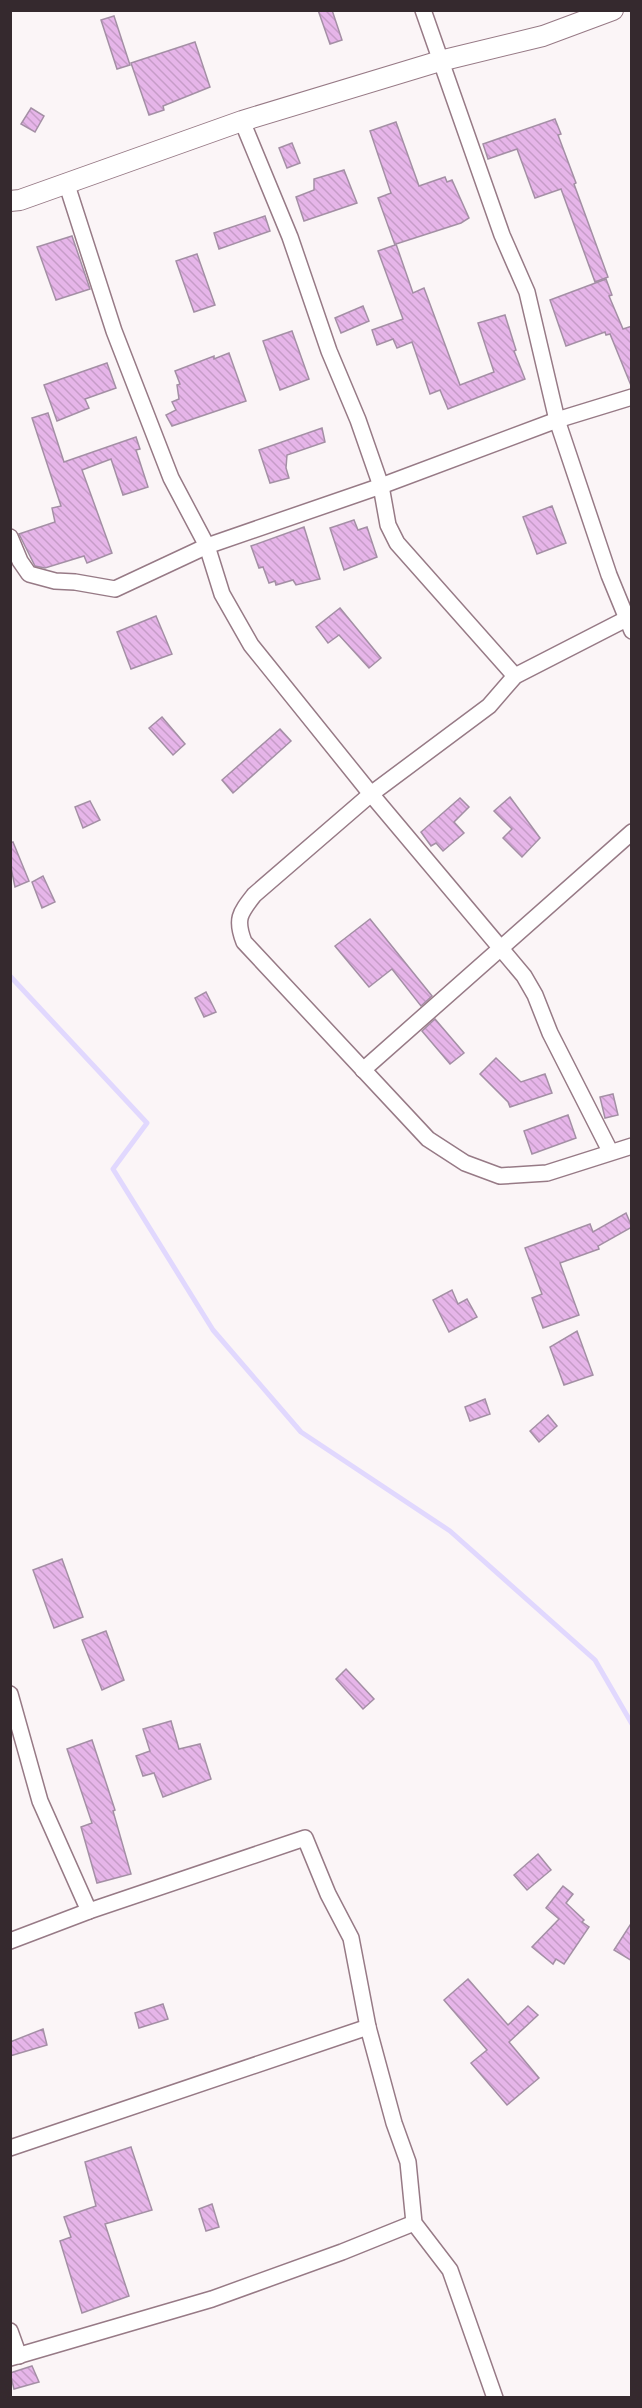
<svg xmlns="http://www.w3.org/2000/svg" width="642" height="2408" viewBox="0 0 642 2408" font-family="'IBM Plex Sans',sans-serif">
<defs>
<pattern id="building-back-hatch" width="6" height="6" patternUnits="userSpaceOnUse" patternTransform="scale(1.5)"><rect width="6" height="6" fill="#e6b5e9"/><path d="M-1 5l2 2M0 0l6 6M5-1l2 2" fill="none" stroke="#c69cc8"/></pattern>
</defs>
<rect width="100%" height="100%" fill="#fbf5f7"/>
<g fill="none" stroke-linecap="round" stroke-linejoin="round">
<polyline stroke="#e1d8fe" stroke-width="5" points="10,976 147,1123 113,1169 213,1330 301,1432 450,1531 595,1660 632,1724"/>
</g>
<g fill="url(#building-back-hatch)" stroke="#a48fa5" stroke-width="1.5">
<polygon points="318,10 332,10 342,40 330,44"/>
<polygon points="114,16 130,65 117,69 101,20"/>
<polygon points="195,42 210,87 163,106 164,110 149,115 131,63"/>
<polygon points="31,108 44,116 35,132 21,124"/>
<polygon points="555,119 561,134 558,135 576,183 574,184 608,277 595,282 561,189 535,198 517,149 488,159 483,144"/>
<polygon points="396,122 419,186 445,177 447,182 452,180 469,218 461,223 396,244 413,293 424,288 460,385 494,372 478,323 505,315 516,350 514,351 525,379 448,409 440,390 430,394 412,342 397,348 393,339 377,345 372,330 403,319 378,251 395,245 378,198 391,193 370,131"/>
<polygon points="292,143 300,163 287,168 279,148"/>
<polygon points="344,170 357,203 304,221 296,197 314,190 314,179"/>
<polygon points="265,216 270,231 219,249 214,233"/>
<polygon points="72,236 90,289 56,300 37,247"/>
<polygon points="197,254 215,305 194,312 176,261"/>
<polygon points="606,279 612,295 609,296 623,329 632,326 632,388 610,334 606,335 605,332 566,346 550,300"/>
<polygon points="363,306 369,321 341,333 335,318"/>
<polygon points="292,331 309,379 280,390 263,341"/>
<polygon points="229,353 246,401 172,426 166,415 176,410 172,402 179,399 177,385 180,384 175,371 214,356 214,359"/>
<polygon points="107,363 116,388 85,399 89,408 57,421 44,385"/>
<polygon points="48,413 64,462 136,437 140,449 136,450 148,487 123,495 111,459 82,470 112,553 87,563 84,556 45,568 35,566 19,534 55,522 52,508 61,506 32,418"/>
<polygon points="322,428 325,442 287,455 286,468 289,478 270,483 259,450"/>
<polygon points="552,506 566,543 537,554 523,517"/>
<polygon points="354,520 358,530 367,527 377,557 344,570 330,528"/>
<polygon points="304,527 320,579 296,585 293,580 276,585 275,581 269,583 263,567 259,568 251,546"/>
<polygon points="340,608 381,658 369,668 339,635 328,643 316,627"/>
<polygon points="156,616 172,654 131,669 117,632"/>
<polygon points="162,717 185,744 173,755 149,728"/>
<polygon points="280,729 291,741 233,793 222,780"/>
<polygon points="510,797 540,838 522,857 503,838 512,829 494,811"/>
<polygon points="460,798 469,807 454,822 464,833 443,851 436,843 431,846 421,832"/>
<polygon points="90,801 100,820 83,828 75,807"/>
<polygon points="13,842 29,881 15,887 10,863 10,843"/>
<polygon points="43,876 55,902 42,908 32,882"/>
<polygon points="370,919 432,996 421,1006 392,969 369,987 335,946"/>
<polygon points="206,992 216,1012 204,1017 195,998"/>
<polygon points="435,1019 464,1053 450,1064 422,1031"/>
<polygon points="496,1058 521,1082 545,1074 552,1093 510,1107 508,1102 480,1074"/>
<polygon points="613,1094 618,1115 605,1118 600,1097"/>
<polygon points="568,1115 576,1138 532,1154 524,1131"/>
<polygon points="626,1213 632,1227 598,1246 599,1249 560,1263 579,1315 543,1328 532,1298 542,1294 525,1248 590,1224 593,1232"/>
<polygon points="452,1290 458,1304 467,1299 477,1317 449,1332 433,1300"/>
<polygon points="577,1331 593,1375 564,1385 550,1347"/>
<polygon points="485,1399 490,1414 470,1421 465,1407"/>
<polygon points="548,1415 557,1426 539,1442 530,1431"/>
<polygon points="62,1559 83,1617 54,1628 33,1570"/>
<polygon points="106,1631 124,1680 102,1690 82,1640"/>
<polygon points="346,1669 374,1699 363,1709 336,1679"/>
<polygon points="171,1721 179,1749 200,1744 211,1779 163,1797 154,1773 143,1776 136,1756 150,1751 143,1729"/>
<polygon points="92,1740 115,1810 113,1811 131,1874 97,1883 81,1827 92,1823 67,1749"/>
<polygon points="538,1854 551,1870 527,1890 514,1875"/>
<polygon points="563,1886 573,1894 566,1903 584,1920 582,1922 589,1927 564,1964 556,1959 553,1964 532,1947 559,1919 546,1908"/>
<polygon points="632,1922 632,1961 614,1950"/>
<polygon points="468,1979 508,2025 528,2006 538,2015 509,2042 539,2078 507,2105 471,2063 487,2050 444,2000"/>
<polygon points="163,2004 168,2019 139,2028 135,2013"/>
<polygon points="43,2029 47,2045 10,2056 10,2042"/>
<polygon points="131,2147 152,2210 105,2224 129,2296 82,2313 60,2241 71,2237 64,2217 96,2206 85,2162"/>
<polygon points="212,2204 219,2227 206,2231 199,2209"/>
<polygon points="32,2366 39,2382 14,2389 10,2373"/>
</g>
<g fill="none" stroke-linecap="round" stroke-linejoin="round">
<g stroke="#977a86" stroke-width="18">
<g id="minor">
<polyline points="423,10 502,235 527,292 557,420 609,575 632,631"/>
<polyline points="242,121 290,237 329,351 358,420 381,486 388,525 397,543 515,676"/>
<polyline points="66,182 114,331 171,478 207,546 222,594 251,645 371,794 524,976 535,995 550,1033 610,1151"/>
<polyline points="10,537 20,561 29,574 55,581 75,582 115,589 207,546 381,486 557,420 632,397"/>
<path d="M632 616 515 676 489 706 371 794 254 895C240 913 235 919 244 942L428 1139 465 1163 500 1176 547 1173 632 1146"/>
<polyline points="363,1070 632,832"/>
<polyline points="10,1694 40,1801 89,1911"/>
<polyline points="10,1941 89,1911 305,1838 328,1894 351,1938 368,2027 394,2123 408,2162 414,2223 450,2270 495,2398"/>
<polyline points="10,2148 368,2027"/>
<polyline points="10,2331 19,2356"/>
<polyline points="10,2358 212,2299 342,2252 414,2223"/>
</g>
</g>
<g stroke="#977a86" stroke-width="22">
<polyline id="tertiary" points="10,201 20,200 242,121 440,61 543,36 613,10"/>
</g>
<use href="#minor" stroke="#fff" stroke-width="15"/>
<use href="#tertiary" stroke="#fff" stroke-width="20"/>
</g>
<rect width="642" height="2408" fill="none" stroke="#35292e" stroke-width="24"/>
</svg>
